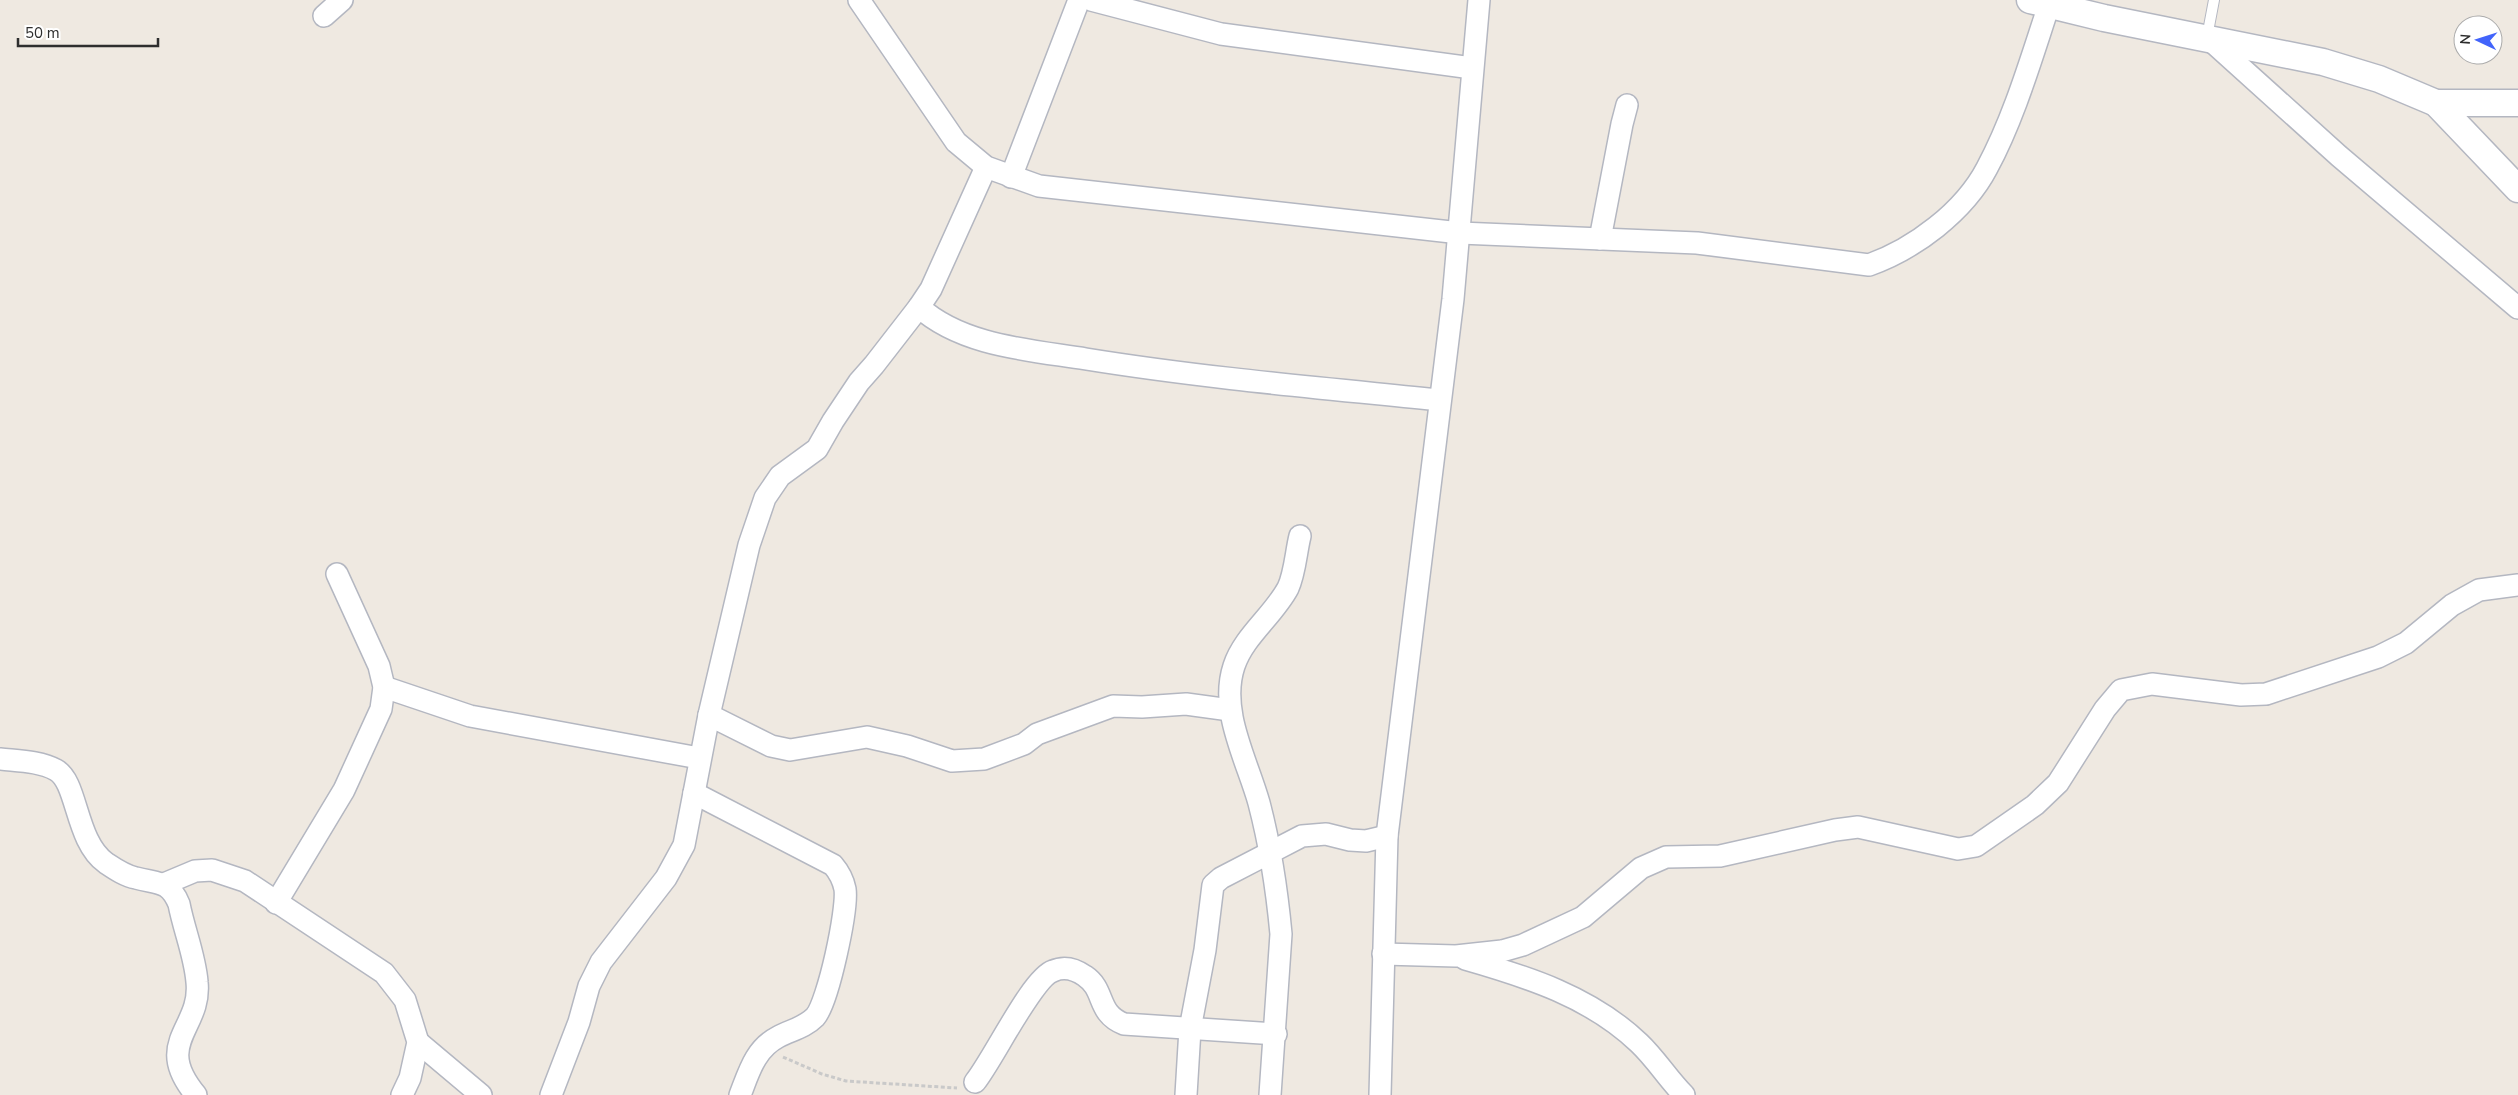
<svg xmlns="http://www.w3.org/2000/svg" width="2518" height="1095" viewBox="0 0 2518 1095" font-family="'Nunito Sans',sans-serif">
<rect width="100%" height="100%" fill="#efe9e1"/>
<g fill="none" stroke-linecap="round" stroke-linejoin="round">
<g stroke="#b4b7c1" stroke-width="12">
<polyline id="service" points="2207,37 2214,0"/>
</g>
<g stroke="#b4b7c1" stroke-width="24">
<g id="minor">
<path d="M859 0 956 142 986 167 1039 186 1460 233 1697 243 1869 265C1914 249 1964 212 1987 168 2014 118 2031 59 2049 5"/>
<polyline points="1091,0 1221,34 1472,68"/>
<polyline points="324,16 342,0"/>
<polyline points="2207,37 2339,156 2518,308"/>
<path d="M986 167 931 289 919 307C962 346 1030 350 1086 359 1204 378 1322 388 1440 400"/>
<polyline points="1011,177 1079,0"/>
<polyline points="1600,239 1622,124 1627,105"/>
<polyline points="384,687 470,716 699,758"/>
<polyline points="709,715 771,746 790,750 867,737 907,746 952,761 984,759 1024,744 1037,734 1113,706 1142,707 1186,704 1230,710"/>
<path d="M0 759C18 761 40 761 56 770 78 782 75 841 106 863 115 869 125 876 136 878 158 884 169 880 179 904 184 930 195 956 197 982 202 1029 152 1042 196 1095"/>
<path d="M694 793 833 865C839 872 843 879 845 889 848 909 828 1003 815 1017 804 1028 791 1030 778 1037 755 1049 749 1072 740 1095"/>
<polyline points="164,884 195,871 212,870 245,881 384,973 405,1000 418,1042 410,1078 402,1095"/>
<polyline points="276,903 344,790 381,709 384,687 379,666 337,574"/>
<polyline points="1383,954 1456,956 1502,951 1523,945 1583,917 1641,868 1666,857 1720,856 1835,830 1858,827 1958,849 1976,846 2035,805 2058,783 2105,709 2121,690 2152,684 2241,695 2266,694 2378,657 2406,643 2452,605 2479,590 2518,585"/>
<path d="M1465 959C1528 977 1591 997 1639 1043 1656 1059 1668 1079 1684 1095"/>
<polyline points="418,1042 481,1095"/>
<path d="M975 1082C993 1060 1032 978 1053 971 1064 966 1075 969 1085 976 1106 990 1096 1013 1124 1024L1276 1034"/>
<polyline points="551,1095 579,1022 589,986 601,962 666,878 684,845 709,715 749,545 765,498 780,476 817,449 833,421 859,382 874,365 919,307"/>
<polyline points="1186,1095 1190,1029 1205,950 1213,885 1221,878 1302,836 1326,834 1350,840 1366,841 1387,836"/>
<path d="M1270 1095 1281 934C1277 891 1270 845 1259 803 1247 760 1219 711 1234 666 1244 636 1273 616 1288 588 1295 573 1296 552 1300 536"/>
<polyline points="1380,1095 1387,836 1453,299 1479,0"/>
</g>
</g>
<g stroke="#b4b7c1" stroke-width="29">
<g id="tertiary">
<polyline points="2030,0 2104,18 2323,62 2379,79 2436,103 2518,103"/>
<polyline points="2436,103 2518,189"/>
</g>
</g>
<polyline stroke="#c9c9c9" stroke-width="3" stroke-dasharray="4 2.5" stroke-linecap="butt" points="783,1057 822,1074 846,1081 957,1088"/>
<use href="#service" stroke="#fff" stroke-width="10"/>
<use href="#minor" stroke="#fff" stroke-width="21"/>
<use href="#tertiary" stroke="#fff" stroke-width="26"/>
</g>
<g transform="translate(2478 40) rotate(274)"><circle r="24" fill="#ffffff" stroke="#ababab"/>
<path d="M0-4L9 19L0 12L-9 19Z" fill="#4264fb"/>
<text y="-8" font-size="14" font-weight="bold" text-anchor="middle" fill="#2e2e2e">N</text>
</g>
<path d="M18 38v8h140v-8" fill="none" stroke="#2e2e2e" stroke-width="2.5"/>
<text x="25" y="38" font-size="15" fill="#2e2e2e" stroke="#ffffff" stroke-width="4" paint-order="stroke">50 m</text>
</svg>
